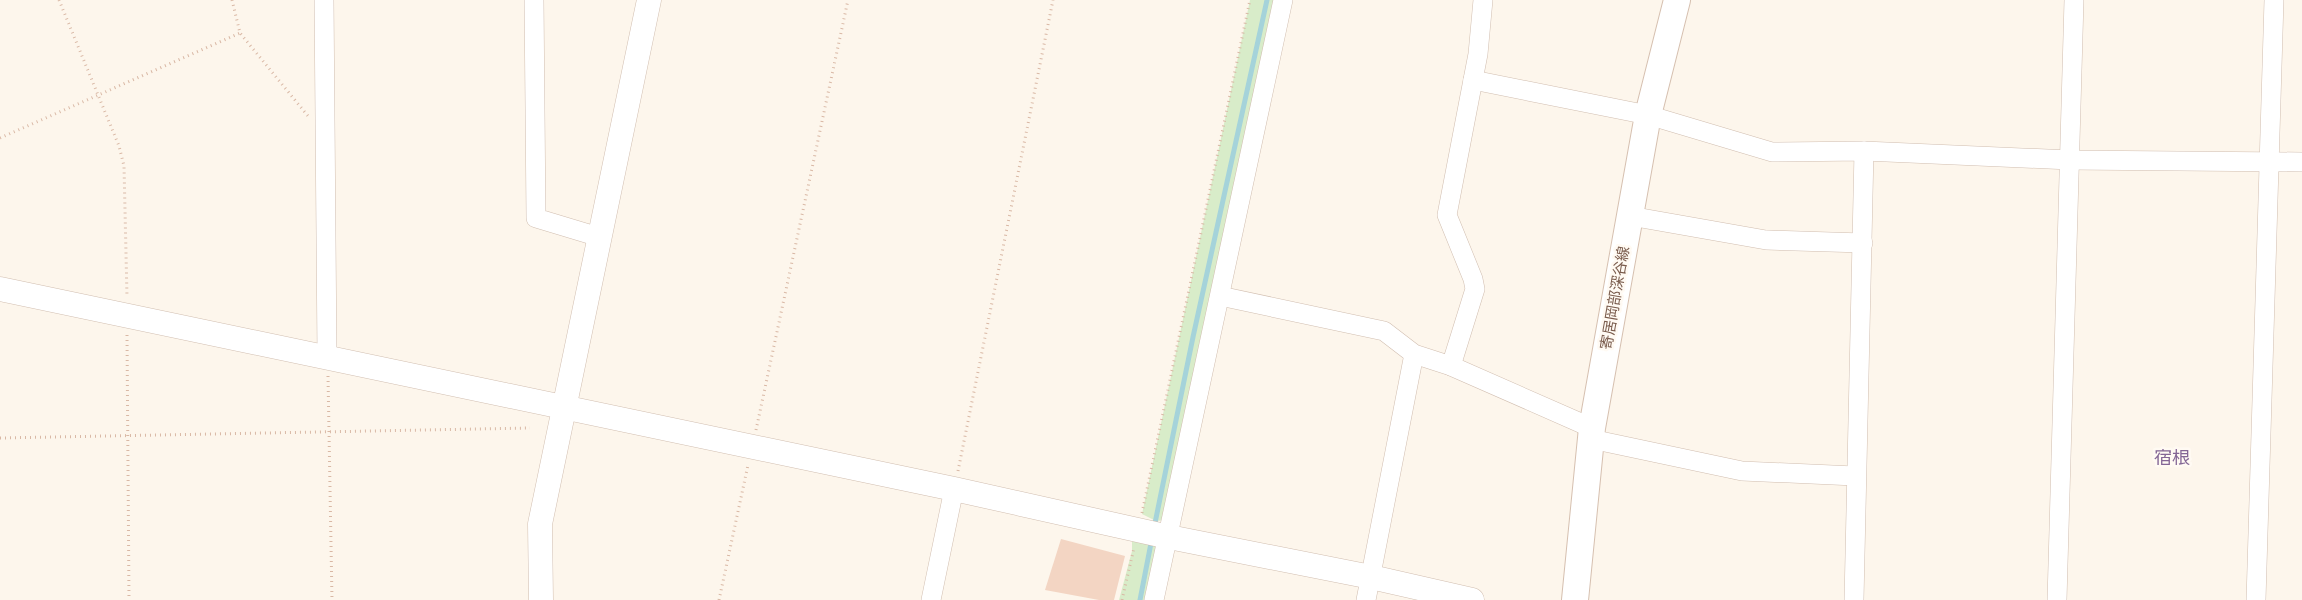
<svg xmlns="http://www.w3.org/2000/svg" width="2302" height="600" viewBox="0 0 2302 600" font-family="Helvetica,'Noto Sans JP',sans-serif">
<rect width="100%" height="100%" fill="#fdf6ec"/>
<g fill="#d8ecc9" fill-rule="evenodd">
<path d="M1250 0H1278L1166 520 1156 521 1142 514ZM1209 268 1165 479 1164 480Z"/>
<polygon points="1132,537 1162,544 1149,600 1119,600 1132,551"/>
</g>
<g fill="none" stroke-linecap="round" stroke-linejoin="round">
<g stroke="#a5d3da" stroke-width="5">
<polyline points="1154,528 1193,337 1267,0"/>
<polyline points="1140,600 1152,538"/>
</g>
</g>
<polygon fill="#f3d5c3" points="1061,539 1125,556 1114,600 1099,600 1045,590"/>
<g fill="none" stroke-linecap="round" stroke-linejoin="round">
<g stroke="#d1beb0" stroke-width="20">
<g id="minor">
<polyline points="324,0 327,356"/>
<polyline points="534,0 536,218 599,237"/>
<polyline points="1473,80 1648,115 1772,152 1864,151 2070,160 2302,162"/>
<polyline points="1630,216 1766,240 1863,243"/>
<polyline points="1220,296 1384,331 1414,354 1451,366 1592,428"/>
<polyline points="1451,366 1475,289 1473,279 1447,215 1478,54 1483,0"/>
<polyline points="1591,439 1742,471 1855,476"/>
<polyline points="931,600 954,489"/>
<polyline points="1154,600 1283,0"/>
<polyline points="1366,600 1414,354"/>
<polyline points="1854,600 1864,151"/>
<polyline points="2057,600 2074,0"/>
<polyline points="2256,600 2274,0"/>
</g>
</g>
<g stroke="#d1beb0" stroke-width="25">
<g id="tertiary">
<polyline points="0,289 954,489 1169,537 1371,577 1472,600"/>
<polyline points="541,600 540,524 649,0"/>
</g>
</g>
<g stroke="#d6c0b0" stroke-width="28">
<polyline id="secondary" points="1575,600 1592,428 1648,115 1677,0"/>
</g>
<g stroke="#d9b8a5" stroke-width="3" stroke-dasharray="1 4" stroke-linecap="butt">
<polyline points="59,0 119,146 124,166 127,297"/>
<polyline points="232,0 240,33 308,116"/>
<polyline points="0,138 240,33"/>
<polyline points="127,335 129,600"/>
<polyline points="328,376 332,600"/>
<polyline points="756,430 848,0"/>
<polyline points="0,438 530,428"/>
<polyline points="958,471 1053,0"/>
<polyline points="1142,513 1250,0"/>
<polyline points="719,600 748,465"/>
<polyline points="1122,600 1134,548"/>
</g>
<use href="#minor" stroke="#fff" stroke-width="19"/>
<use href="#tertiary" stroke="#fff" stroke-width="24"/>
<use href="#secondary" stroke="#fff" stroke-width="26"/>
</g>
<g text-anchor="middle" stroke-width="5" stroke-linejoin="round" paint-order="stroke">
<g font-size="15" fill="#7a5c4d" stroke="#fffaf3">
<text transform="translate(1615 298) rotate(-80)" y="5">寄居岡部深谷線</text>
</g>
<g font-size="18" fill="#846695" stroke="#fffaf3">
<text x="2172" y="464">宿根</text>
</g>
</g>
</svg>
